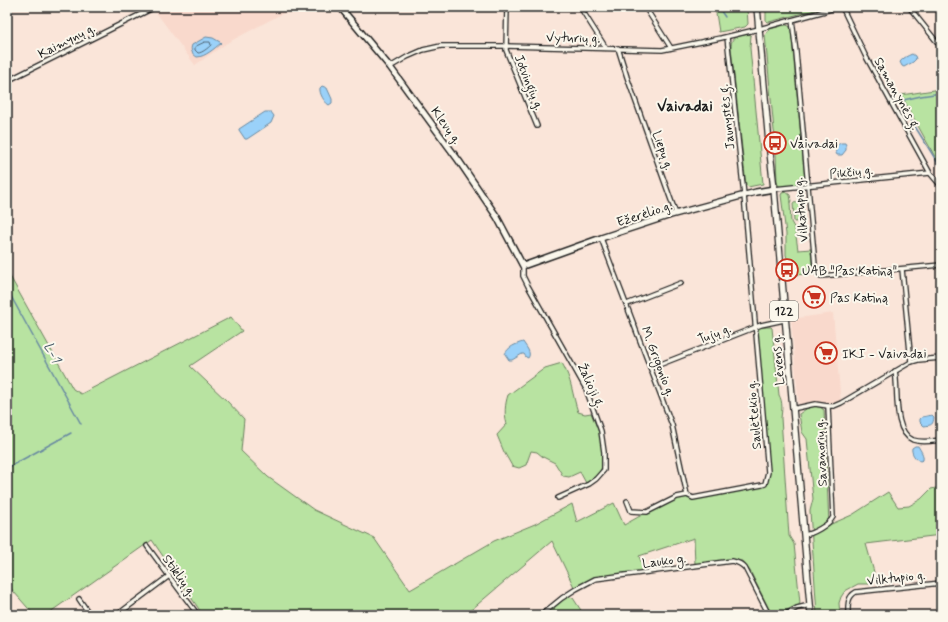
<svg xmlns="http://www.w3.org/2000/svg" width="948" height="622" viewBox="0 0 948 622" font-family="Mynerve,sans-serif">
<rect width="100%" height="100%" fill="#fae5d9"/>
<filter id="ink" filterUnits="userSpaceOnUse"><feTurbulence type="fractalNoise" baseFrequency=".025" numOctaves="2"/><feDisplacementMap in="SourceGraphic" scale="8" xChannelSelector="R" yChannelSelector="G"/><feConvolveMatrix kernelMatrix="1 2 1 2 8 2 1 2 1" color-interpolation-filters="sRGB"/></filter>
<g filter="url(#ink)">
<g fill="#f9d9cc">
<polygon points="164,7 295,7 227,43 195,65 155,11"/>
<polygon points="833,313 841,403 834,406 821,404 799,407 791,319"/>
</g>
<g fill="#b8e3a1" stroke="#6a805e">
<polygon points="712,7 747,7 748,24 745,27 719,32 716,13"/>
<polygon points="766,7 826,7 769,22 766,21"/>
<path d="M784 25C788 25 790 26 791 29L805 181 801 184 781 187 778 185 777 182 776 153 777 142 774 131 765 35 770 29Z"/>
<path d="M748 34 751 35 750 48 763 184 748 187 746 185 731 48C731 35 737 37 748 34Z"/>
<polygon points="941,89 941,166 934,155 901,95"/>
<polygon points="786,192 790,195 791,201 790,203 791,222 795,229 798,250 811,249 813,274 790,275 790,267 786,255 786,234 781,195 782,193"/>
<polygon points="803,202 804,221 794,222 793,203"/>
<path d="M7 271 73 389 81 394 231 317 242 331 190 366 227 401 244 419 241 451 268 477 314 510 374 538 410 590 494 541 535 524 572 504 577 522 614 503 624 525C635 519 677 494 688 495 690 496 691 497 693 498L765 484 768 472 756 327H771L772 328 779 395C783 402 782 410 781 418L789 536 794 544 800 603C795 614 784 615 772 615L750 571 742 561 735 560 695 565 694 538 639 556 645 571 600 576 574 587 552 541 471 610 474 615H203L152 540 46 615H34L7 584Z"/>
<path d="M562 363C572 380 572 394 578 412L585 414 591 413C594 421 598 429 601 437 603 445 605 463 600 471 597 477 592 479 586 483L580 472 569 477 563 476 555 463 543 457 537 452 531 451 526 465 519 468 512 466 504 452 497 435 507 424C504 415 505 404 508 395L545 368Z"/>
<polygon points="813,406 820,407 824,410 829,525 852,515 888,492 898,507 909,506 921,499 931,489 941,487 941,535 866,544 874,572 870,584 858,584 845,591 841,597 839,603 840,615 817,615 810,511 813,499 807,439 802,432 799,414 806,409"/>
<polygon points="566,596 573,598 584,615 543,615"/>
</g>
<g fill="#9ad1f9" stroke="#6889a1">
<path d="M206 37 213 38 220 42 221 43C215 48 205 57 197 57 192 54 190 50 192 45Z"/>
<path d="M912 54 915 56 916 59 913 62 904 67 902 66 900 62C903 58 907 56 912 54Z"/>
<path d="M322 86 327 88 332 99V103L329 105C324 102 319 93 320 88Z"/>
<polygon points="265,112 271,112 274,116 271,123 247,139 245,139 239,130 239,129"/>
<path d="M841 143H845L846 145V150L842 155H837L836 153C835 148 836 145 841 143Z"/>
<path d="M523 342C526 347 532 353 528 358L526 357 524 354H522L512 360H509L505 354C508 347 516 344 523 342Z"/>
<path d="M932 415 934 417C933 425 932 425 924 426L920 422V419L922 417Z"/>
<path d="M915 446H918C921 451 924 455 923 460L920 461C915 459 911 453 912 448Z"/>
</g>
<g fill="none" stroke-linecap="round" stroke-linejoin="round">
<path stroke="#4e6474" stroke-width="1" d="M205 42H210L211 45C208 48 202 53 198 53L195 50V47Z"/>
<g stroke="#6889a1" stroke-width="1.5">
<polyline points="718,7 725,17"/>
<polyline points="941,93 921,96 899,101 941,168"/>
<polyline points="7,289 81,424"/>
<polyline points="7,468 71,433"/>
</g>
<g stroke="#1c1c1c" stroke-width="6">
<g id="street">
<polyline points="507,7 506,50 537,126"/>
<polyline points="580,7 606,48"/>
<polyline points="645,7 671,48"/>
<polyline points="842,7 865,55 930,173 941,186"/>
<polyline points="909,7 941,47"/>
<path d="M792 20 796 52 815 265C816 271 816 274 821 276L941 265"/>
<polyline points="618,48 627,77 676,214"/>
<polyline points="390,67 407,57 423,50 441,46 506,46 662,50 721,38 759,29 825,11 837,7"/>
<polyline points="7,81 155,7"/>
<polyline points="774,189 930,173"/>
<polyline points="601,238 672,425 687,495"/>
<polyline points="523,266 523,276 528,286 586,389 601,431 604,452 604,470 596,479 589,484 558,498"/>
<polyline points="902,269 911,362"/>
<polyline points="627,304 681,283"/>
<polyline points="651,368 761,325 784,320"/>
<path d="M895 371C899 389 892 431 913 440 922 443 932 441 941 440"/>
<polyline points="792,409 815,404 828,406"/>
<polyline points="627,501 631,511 647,512 677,497 687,495 693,498 762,485 765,484 768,472 744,195 727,37"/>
<path d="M804 535C812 534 829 525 833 517L828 406H834L841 403 911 362 918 360 941 358"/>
<polyline points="147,546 169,576 198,615"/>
<polyline points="79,599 90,615"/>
<polyline points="117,615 169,576"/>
<path d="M541 615 562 598 576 589 595 579 732 561C737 562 741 563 745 568L769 615"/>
<polyline points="784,615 797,608 810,605"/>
<path d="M848 615C848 605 847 597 856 592L941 583"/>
</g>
</g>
<g stroke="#1c1c1c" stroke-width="8">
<polyline id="secondary" points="340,7 390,67 459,161 497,217 523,266 601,238 671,215 756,192 774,189"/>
</g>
<g stroke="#1c1c1c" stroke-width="8">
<polyline id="primary" points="757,7 769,143 774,189 811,615"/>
</g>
<use href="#street" stroke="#fbf7ec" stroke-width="3.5"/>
<use href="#secondary" stroke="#fbf7ec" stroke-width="5"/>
<use href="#primary" stroke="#fbf7ec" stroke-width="5.5"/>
</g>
</g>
<defs>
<g id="bus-ring" transform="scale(1.15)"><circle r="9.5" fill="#fbf7ec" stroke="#c8321e" stroke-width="1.5"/><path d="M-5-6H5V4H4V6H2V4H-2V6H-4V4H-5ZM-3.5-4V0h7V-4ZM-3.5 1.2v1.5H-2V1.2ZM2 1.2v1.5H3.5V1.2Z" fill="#c8321e"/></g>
<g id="supermarket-ring" transform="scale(1.15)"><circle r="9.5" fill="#fbf7ec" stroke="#c8321e" stroke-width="1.5"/><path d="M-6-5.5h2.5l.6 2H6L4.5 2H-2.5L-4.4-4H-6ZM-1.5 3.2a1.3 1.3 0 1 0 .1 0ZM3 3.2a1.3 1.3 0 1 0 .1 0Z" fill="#c8321e"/></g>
</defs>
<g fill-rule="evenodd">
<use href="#bus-ring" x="775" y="143"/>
<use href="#bus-ring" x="787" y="270"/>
<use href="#supermarket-ring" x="814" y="297"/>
<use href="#supermarket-ring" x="826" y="353"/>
</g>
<g text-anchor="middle" stroke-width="4" stroke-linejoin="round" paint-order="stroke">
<rect fill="#fbf7ec" stroke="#5f5e5a" stroke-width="1" x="770" y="301" width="28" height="20" rx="3"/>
<g font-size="12" font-weight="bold" fill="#1c1c1c">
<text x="784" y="315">122</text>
</g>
<g font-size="13" fill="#1c1c1c" stroke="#fbf7ec">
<text transform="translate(573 37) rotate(1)" y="5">Vyturių g.</text>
<text transform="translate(66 40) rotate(-27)" y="5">Kaimynų g.</text>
<text transform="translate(530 82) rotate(68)" y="5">Jotvingių g.</text>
<text transform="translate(898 93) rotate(61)" y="5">Samanynės g.</text>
<text transform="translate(726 117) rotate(-96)" y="5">Jaunystės g.</text>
<text transform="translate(447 125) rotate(54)" y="5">Klevų g.</text>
<text transform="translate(664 150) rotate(70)" y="5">Liepų g.</text>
<text transform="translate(851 171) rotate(-6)" y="5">Pikčių g.</text>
<text transform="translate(800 210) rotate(-95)" y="5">Vilkatupio g.</text>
<text transform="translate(644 213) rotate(-18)" y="5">Ežerėlio g.</text>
<text transform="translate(714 333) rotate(-21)" y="5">Tujų g.</text>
<text transform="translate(777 360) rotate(-95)" y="5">Lėvens g.</text>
<text transform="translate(659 361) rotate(69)" y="5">M. Grigonio g.</text>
<text transform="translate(592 385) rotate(65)" y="5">Žalioji g.</text>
<text transform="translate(753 415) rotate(-95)" y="5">Saulėtekio g.</text>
<text transform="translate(820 453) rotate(-93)" y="5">Savanorių g.</text>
<text transform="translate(664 560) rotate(-7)" y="5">Lauko g.</text>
<text transform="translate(180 575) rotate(54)" y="5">Stiklių g.</text>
<text transform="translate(896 577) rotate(-6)" y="5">Vilktupio g.</text>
</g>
<g font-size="13" fill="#1c1c1c" stroke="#fbf7ec" text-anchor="start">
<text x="790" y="148">Vaivadai</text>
<text x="802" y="275">UAB "Pas Katiną"</text>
<text x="830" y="302">Pas Katiną</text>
<text x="842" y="358">IKI - Vaivadai</text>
</g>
<g font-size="14" font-style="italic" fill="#485b69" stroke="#fbf7ec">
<text transform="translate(53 352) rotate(61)" y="5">L-1</text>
</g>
<g font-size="15" font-weight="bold" fill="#1c1c1c" stroke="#fbf7ec">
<text x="685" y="111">Vaivadai</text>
</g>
</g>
<rect width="948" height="622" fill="none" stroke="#fbf7ec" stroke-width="24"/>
<rect x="12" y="12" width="924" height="598" fill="none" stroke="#1c1c1c" stroke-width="1.5" filter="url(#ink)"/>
</svg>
